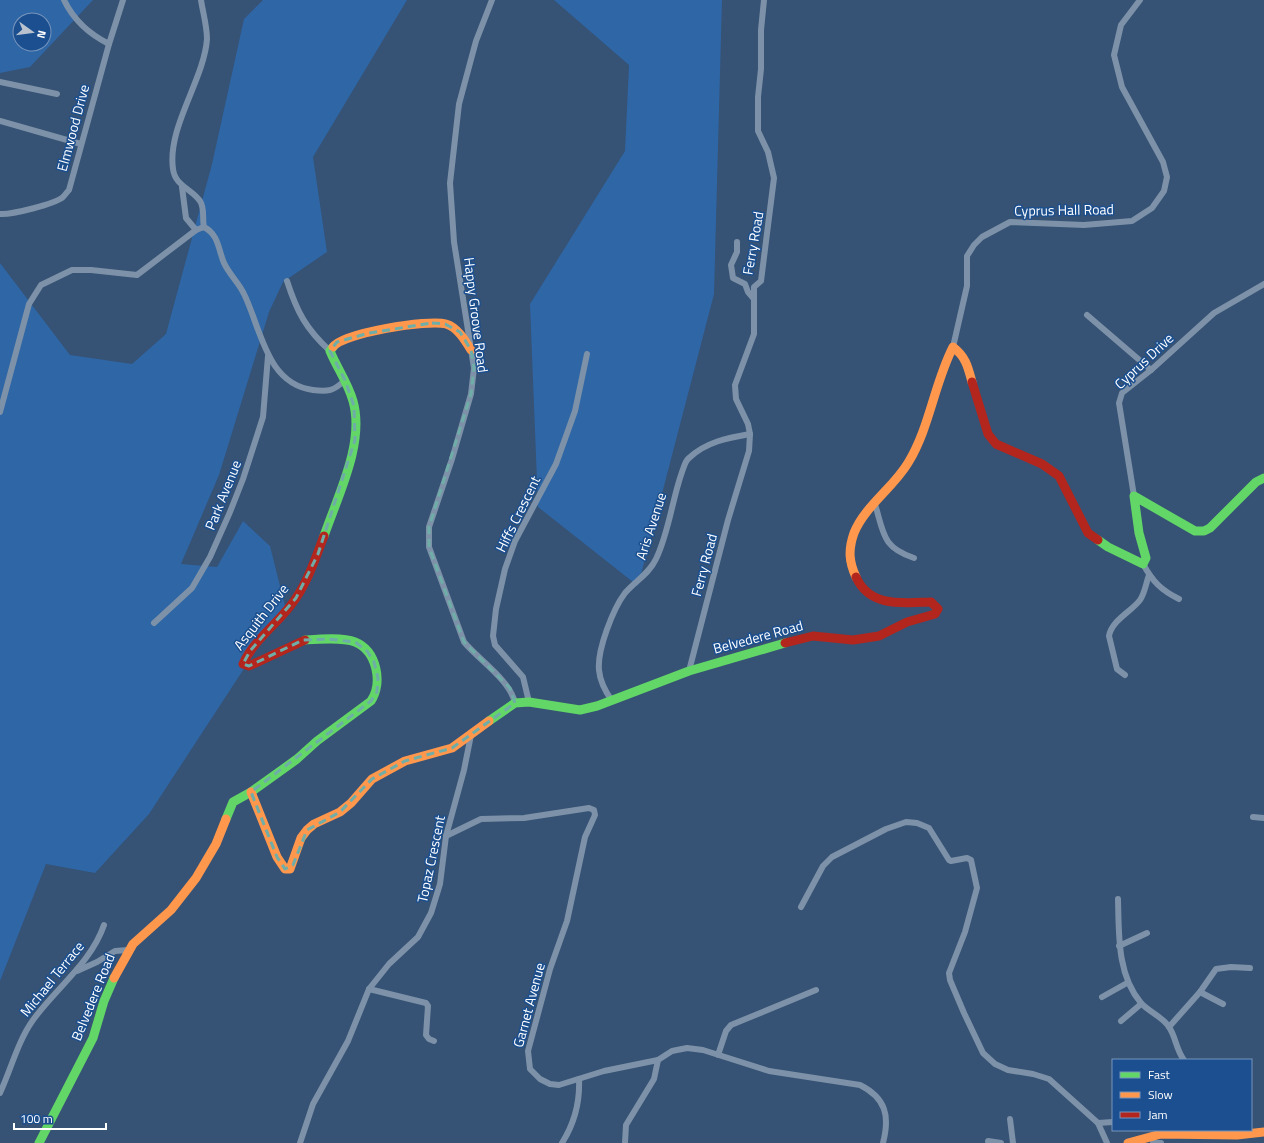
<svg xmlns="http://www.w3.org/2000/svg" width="1264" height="1143" viewBox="0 0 1264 1143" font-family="'Titillium Web',sans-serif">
<rect width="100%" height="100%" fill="#365274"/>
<g fill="#2f66a5" fill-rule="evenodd">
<path d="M0 0H93L30 67 0 73ZM20 20H44V44H20Z"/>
<polygon points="263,0 407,0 313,157 327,252 283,282 269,312 219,475 181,564 217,567 243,521 270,546 285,606 149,814 95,873 46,864 0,981 0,263 70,355 132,364 166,334 212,164 244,19"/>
<polygon points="554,0 722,0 714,294 638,586 538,507 530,304 625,151 629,65"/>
</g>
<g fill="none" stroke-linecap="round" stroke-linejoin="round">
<g stroke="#7d92a8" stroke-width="6">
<path d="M64 0C74 21 89 34 109 44"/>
<path d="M201 0C203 13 207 26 207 39 204 80 167 127 173 169 175 186 192 189 200 201 205 208 202 219 204 227 219 235 218 249 224 263 229 274 239 283 244 294 261 328 266 384 313 390 328 392 334 391 345 380"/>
<path d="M492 0 476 41 459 104 450 183 454 242 474 368 471 394 452 459 429 527V547L464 642C479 660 510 680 515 703"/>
<polyline points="0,82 57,94"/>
<polyline points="0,121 81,144"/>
<polyline points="182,187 186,218 196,230"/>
<path d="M0 214C11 215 55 204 63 197 65 195 67 192 69 190L109 44 123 0"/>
<polyline points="737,242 737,252 731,265 733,278 745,284 748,292 754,299"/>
<path d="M287 281C297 312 306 329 330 351"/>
<polyline points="1087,315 1151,370"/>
<polyline points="953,347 967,286 967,256 974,245 982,237 1010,222 1084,225 1132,221 1152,208 1164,191 1167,177 1163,162 1122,87 1114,55 1121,25 1140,0"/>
<polyline points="0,412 29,304 41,285 72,270 91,270 137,275 196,230 204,227"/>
<polyline points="1134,496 1119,403 1122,393 1151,370 1214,313 1264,284"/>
<path d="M875 504C884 534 882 547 914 558"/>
<path d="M1143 564C1153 582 1161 590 1179 599"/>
<polyline points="154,623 192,588 210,557 230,512 243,479 263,417 268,356"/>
<polyline points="689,671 728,520 749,451 750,434 748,424 736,399 735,385 754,334 754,287 761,281 774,178 768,152 758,131 758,97 761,69 761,30 764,0"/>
<path d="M1125 675 1117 669 1109 636C1112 620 1131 612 1140 600 1145 593 1146 583 1149 575"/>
<path d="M612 701C605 691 600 682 599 670 597 650 613 609 625 593 635 581 649 574 656 559 669 532 672 500 682 472 684 467 685 461 689 458 706 442 727 438 750 434"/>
<polyline points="529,702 523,677 495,645 493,636 496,609 505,569 515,541 556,464 575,411 587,354"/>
<polyline points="1253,817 1264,818"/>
<path d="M446 836 481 819 524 818 589 808 594 810 595 815 585 837 567 921 550 969 528 1051 530 1069 540 1079 550 1084 559 1085 604 1071 658 1060 672 1051 687 1048 703 1050 769 1071 860 1085C886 1098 890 1116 883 1143"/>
<path d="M1118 899C1119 934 1117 975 1141 1003 1149 1012 1163 1017 1169 1027 1176 1037 1176 1050 1184 1060"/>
<polyline points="801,907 823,866 832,857 886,829 906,822 917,823 929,828 949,860 951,861 967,858 971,860 977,888 965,932 949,973 950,980 964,1013 983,1053 995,1064 1008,1070 1033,1074 1049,1079 1098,1123 1107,1143"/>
<polyline points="1119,946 1147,933"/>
<polyline points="77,971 97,962 115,951 128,950"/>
<polyline points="369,989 426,1003 428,1006 426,1035 429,1039 434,1041"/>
<polyline points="1200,992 1223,1004"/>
<polyline points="1102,997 1127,983"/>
<polyline points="1121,1021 1141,1004"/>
<polyline points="1169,1027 1200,992 1216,969 1231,967 1250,968"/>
<polyline points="718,1055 726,1031 731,1025 816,990"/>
<path d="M0 1093C11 1069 18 1041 33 1020 56 988 91 963 104 925"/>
<polyline points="1010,1119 1013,1143"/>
<polyline points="1098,1123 1113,1122"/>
<polyline points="988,1141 1001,1143"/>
<polyline points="300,1143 313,1104 348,1041 369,989 389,964 418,937 431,913 440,884 446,836 464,770 471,735"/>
<path d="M562 1143C574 1124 580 1101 579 1079"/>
<polyline points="625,1143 626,1125 654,1079 658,1060"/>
<polyline points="1153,1143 1161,1143"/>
</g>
<g stroke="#63d668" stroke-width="9">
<path d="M324 536C338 495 365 443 353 401 348 383 337 368 330 351L333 347"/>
<polyline points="1098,540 1108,547 1143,564 1146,558 1139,533 1134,496 1195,531 1204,531 1210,528 1256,482 1264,478"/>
<polyline points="489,721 515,703 529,702 580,710 597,706 689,671 785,643"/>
<path d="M226 819 233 802 251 792 297 759 317 741 371 701C383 683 377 651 355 642 343 637 319 639 305 640"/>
<polyline points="39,1143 93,1038 104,1001 114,978"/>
</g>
<g stroke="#ff974d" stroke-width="9">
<path d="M333 347C343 333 428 319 446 324 457 327 465 340 471 350"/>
<path d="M856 577C849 562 848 550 854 533 865 506 893 488 908 463 930 427 934 384 953 347 966 357 968 367 972 382"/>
<polyline points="251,792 277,857 285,869 290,869 301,838 307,830 314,824 340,812 351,803 372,779 405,761 452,748 489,721"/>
<polyline points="114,978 133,944 171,910 196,878 216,844 226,819"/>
<polyline points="1128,1143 1161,1134 1237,1135 1264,1132"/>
</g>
<g stroke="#b3261e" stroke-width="9">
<polyline points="972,382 988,434 996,444 1042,464 1059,476 1088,533 1098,540"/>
<path d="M305 640 249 666 243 664C254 640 276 625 291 605 307 585 315 559 324 536"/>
<path d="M785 643 813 636 853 640 879 636 907 622 935 614 938 609 931 602C903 603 870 608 856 577"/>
</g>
</g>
<path fill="none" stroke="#6fada8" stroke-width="3" stroke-dasharray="8 5" stroke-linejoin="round" d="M432 323 445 324 460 332 471 350 474 368 471 394 429 527V547L464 642 510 688 515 703 452 748 405 761 372 779 340 812 307 830 293 865 285 869 277 857 251 792 371 701 377 692 378 678 374 662 367 651 355 642 328 639 303 640 249 666 243 664 250 651 296 598 318 554 355 440 354 406 345 380 330 351 337 342 369 333Z"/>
<g text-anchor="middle" stroke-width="3" stroke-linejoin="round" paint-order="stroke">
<g font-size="14" fill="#fff" stroke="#1b4f8f">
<text transform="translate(73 128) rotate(-75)" y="5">Elmwood Drive</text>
<text transform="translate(1064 210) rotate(-1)" y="5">Cyprus Hall Road</text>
<text transform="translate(753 243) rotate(-80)" y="5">Ferry Road</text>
<text transform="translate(476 315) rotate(83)" y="5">Happy Groove Road</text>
<text transform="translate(1144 361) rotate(-43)" y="5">Cyprus Drive</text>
<text transform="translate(223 495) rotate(-68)" y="5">Park Avenue</text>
<text transform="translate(518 514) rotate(-64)" y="5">Hiffs Crescent</text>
<text transform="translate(651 526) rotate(-72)" y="5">Aris Avenue</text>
<text transform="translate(704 565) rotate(-75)" y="5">Ferry Road</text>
<text transform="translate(261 617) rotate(-52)" y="5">Asquith Drive</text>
<text transform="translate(758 637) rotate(-15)" y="5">Belvedere Road</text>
<text transform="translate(431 859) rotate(-78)" y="5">Topaz Crescent</text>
<text transform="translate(52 979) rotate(-51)" y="5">Michael Terrace</text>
<text transform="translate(93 997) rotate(-68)" y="5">Belvedere Road</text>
<text transform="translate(529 1005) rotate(-75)" y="5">Garnet Avenue</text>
</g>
</g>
<rect x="1112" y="1059" width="140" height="72" fill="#1b4f8f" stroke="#7695bc"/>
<rect x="1120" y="1072" width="20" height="6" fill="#63d668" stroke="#7695bc"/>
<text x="1148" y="1079" font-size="12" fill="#ffffff">Fast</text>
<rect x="1120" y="1092" width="20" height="6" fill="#ff974d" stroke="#7695bc"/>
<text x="1148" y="1099" font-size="12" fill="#ffffff">Slow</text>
<rect x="1120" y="1112" width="20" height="6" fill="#b3261e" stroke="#7695bc"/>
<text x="1148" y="1119" font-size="12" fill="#ffffff">Jam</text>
<g transform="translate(32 32) rotate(104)"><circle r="19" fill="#1b4f8f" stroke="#7695bc"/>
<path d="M0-3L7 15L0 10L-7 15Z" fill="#b9c2ce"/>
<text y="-6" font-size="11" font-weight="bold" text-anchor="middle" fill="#ffffff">N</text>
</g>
<path d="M14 1123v6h92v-6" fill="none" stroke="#ffffff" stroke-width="2"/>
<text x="20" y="1123" font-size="12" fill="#ffffff" stroke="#1b4f8f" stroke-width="3" paint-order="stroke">100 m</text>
</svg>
